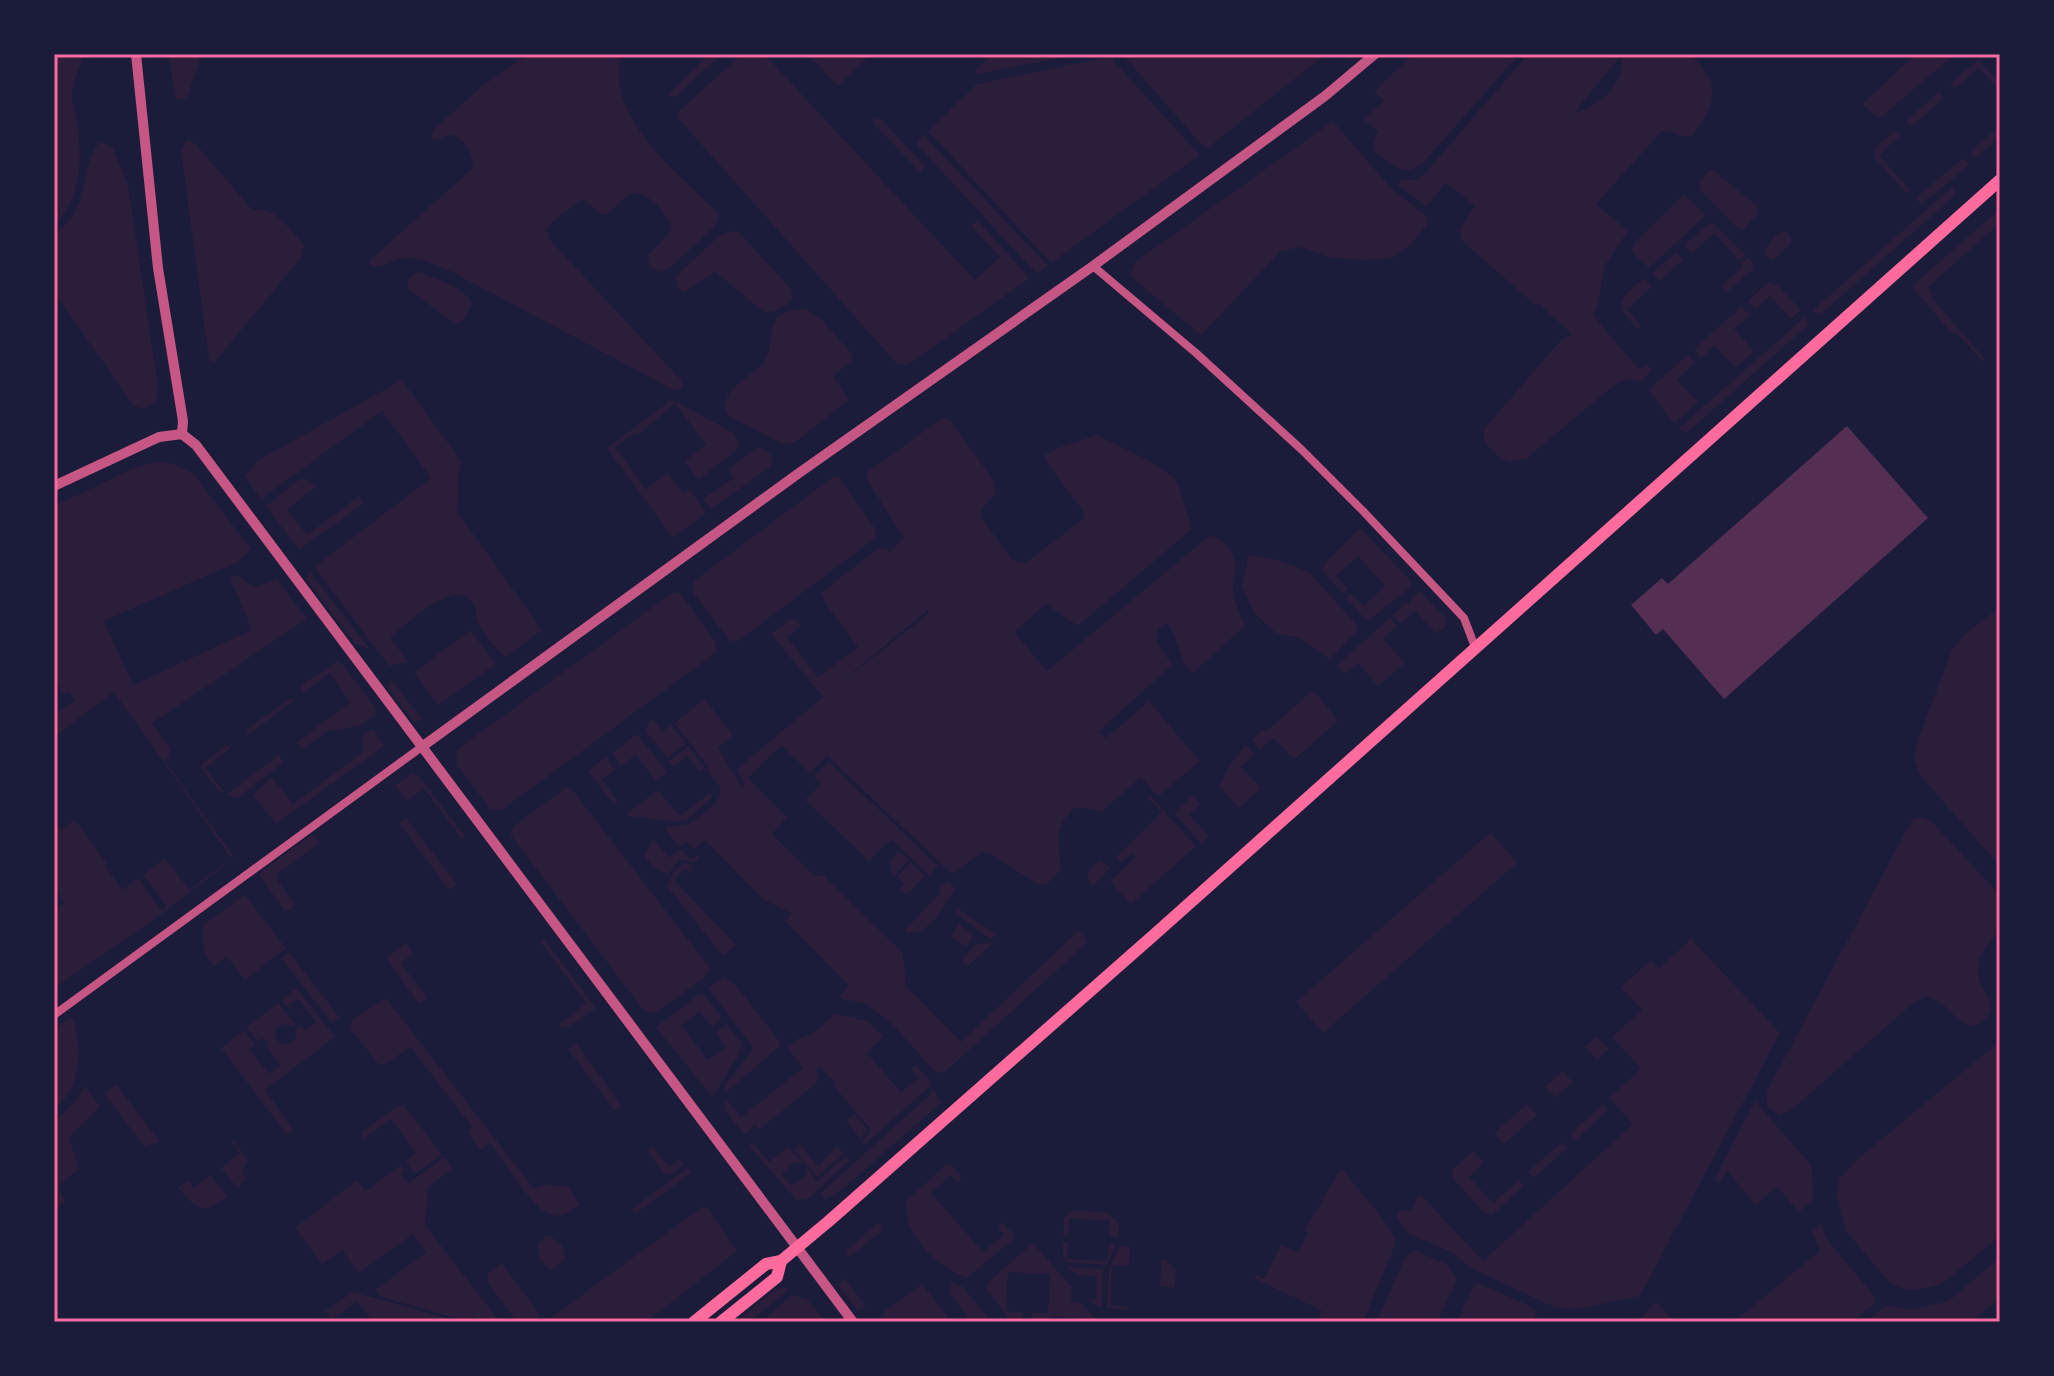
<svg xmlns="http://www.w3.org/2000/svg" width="2054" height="1376" viewBox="0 0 2054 1376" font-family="Ubuntu,sans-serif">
<rect width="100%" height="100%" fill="#1b1b3a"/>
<g fill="#2a1e3b" fill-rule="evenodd">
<path d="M54 54H84C80 67 72 83 72 96 72 106 77 117 78 127 82 165 81 196 54 226Z"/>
<polygon points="168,54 202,54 187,97 183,99 176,98"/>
<path d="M529 54H621C605 119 677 171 718 213V220L714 227 669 269 660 272 649 265 648 255 670 232 672 226C665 212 647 190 631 193L607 214 601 215 588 202 581 200 551 223 547 230 550 240 681 380 683 387 679 390H674L450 271C434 265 417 255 400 259 389 262 380 270 370 265V260L472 169C476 159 465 138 453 135 446 134 440 140 433 140L431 133 434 129 482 86Z"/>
<polygon points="710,54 722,54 675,97 667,95"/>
<polygon points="742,54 764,54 975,280 1000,257 971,226 977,220 1026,274 1028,279 908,365 896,363 677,117 679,111"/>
<polygon points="808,54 871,54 838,86"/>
<polygon points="992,54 1069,54 1064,57 978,74 975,70"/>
<polygon points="1326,54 1208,148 1201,144 1123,55"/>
<path d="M1414 54H1513L1514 60 1423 163C1409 174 1399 171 1386 160 1382 157 1377 155 1375 151 1372 145 1376 137 1378 131L1363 119 1384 101 1374 91Z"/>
<path d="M1523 54H1689C1722 82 1717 104 1692 136 1680 139 1674 130 1662 131L1596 204 1628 231 1605 265 1597 308 1593 315 1639 369 1648 365 1652 370 1641 382 1629 379 1617 383 1527 458 1509 462C1497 456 1481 444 1484 429L1552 350 1563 338 1572 335 1540 304 1535 305 1461 240 1460 229 1475 206 1446 183 1426 207 1398 185 1402 180 1417 179 1426 172 1523 60ZM1621 56C1627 84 1598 106 1573 114Z"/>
<polygon points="1916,54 1955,54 1879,119 1862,104"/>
<polygon points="1110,57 1198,153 1198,156 1051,263 928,131 977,84"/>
<polygon points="1979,60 2000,83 2000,92 1979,68 1955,88 1950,83"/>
<polygon points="1939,92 1944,98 1911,127 1906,121"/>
<polygon points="877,118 882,120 925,166 920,172 872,122"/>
<polygon points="1333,121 1390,187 1426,216 1428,224 1411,244 1392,258 1364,260 1339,258 1325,256 1301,247 1281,251 1201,335 1130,276 1135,262"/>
<polygon points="2000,126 2000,137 1975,159 1970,152"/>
<polygon points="1896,130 1901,135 1879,155 1910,190 1906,193 1874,157 1875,148"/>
<polygon points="923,134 1048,266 1037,274 918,146 918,140"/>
<path d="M186 141H191L196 144 249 206 254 210C276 206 290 230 304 245L301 258 214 363 209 360 181 151Z"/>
<path d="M99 143H105L113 148 128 185 158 386 156 402 143 409 133 405 54 292V234C94 207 77 171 99 143Z"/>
<polygon points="1963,158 1969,165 1921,205 1916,198"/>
<polygon points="1712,169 1758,207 1758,213 1743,230 1737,228 1699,189 1700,180"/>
<polygon points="1953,186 1955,194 1952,198 1821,314 1812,311"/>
<polygon points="1684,194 1706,215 1649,268 1632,252 1634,243"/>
<polygon points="2000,209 2000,223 1928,287 1933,294 1931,297 1985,359 1983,362 1957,333 1952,334 1914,289 1913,285"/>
<polygon points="1713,223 1746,255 1739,261 1715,233 1692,253 1685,245 1707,225"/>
<path d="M732 231 739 232 791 289 793 298C787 306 775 313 764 312L715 272 684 292 678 288 675 277 720 235Z"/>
<path d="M1786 231 1791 238V243L1775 259H1771L1764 253C1766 244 1777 233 1786 231Z"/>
<polygon points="1676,252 1683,260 1659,281 1652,273"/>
<polygon points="1748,257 1753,263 1753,269 1727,292 1721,286 1743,267 1741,263"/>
<path d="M418 272C436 279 463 286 472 303L464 320 455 323 410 291 407 285 411 276Z"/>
<path d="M1644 278 1652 287 1627 309 1641 326 1638 329C1612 304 1619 300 1644 278Z"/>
<polygon points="1768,282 1777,285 1801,310 1791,319 1770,296 1755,309 1748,301"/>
<polygon points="1741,307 1750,315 1734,329 1754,351 1736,368 1715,346 1701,358 1694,349"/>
<path d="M805 309 822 320 853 355 852 361 834 375V378L849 400 795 442 783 444 728 416C715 391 751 378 764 362 774 349 766 327 780 315 787 310 797 310 805 309Z"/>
<polygon points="1806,316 1808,325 1688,432 1678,429"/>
<polygon points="1688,355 1695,363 1677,380 1698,402 1674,424 1650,392 1652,386"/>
<path d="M402 380 462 462C454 478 462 495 456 510L542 630 506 657C497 650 477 628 476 617 474 607 479 615 474 605 457 574 408 624 390 637L408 662 389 666 314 567 431 478 382 411 261 499 245 477 257 461Z"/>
<polygon points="670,401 677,402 734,433 739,443 736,451 698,480 685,461 706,445 675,403 638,435 635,433 615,447 646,489 668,473 683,493 689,489 706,513 673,538 607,448"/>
<path d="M944 417 951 421 993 480 996 492 981 511 982 518 1012 560 1025 563 1083 519 1084 513 1046 461 1045 455 1055 449 1097 435C1116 445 1168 466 1178 484L1192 529 1078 626 1046 604 1014 632 1047 671 1209 536C1225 537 1235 553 1235 568 1236 575 1233 581 1233 588 1234 601 1239 614 1246 625L1192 674C1178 658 1177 632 1167 623L1158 629 1157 642 1172 665 1099 731 1106 738 1149 701 1200 761 1160 795 1154 793 1141 777 1101 812 1080 807 1073 809 1063 821 1058 836 1061 870 1046 885 1036 883 989 853 982 852 952 874 827 756 810 773 781 745 748 778 787 817 772 834 815 876 823 875 903 953 906 986 961 1042 1078 931 1084 936 1087 943 945 1072 936 1073C914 1049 895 1023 869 1006 859 1000 849 1002 839 997L849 986 785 921 792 914 764 900 705 840 695 849 686 842 679 847 665 829C672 823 680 828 688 824 697 819 720 803 721 792 721 786 711 776 707 771L709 768 674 723 705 699 733 735 718 748 742 787 746 781 743 782 737 769 823 697 771 634 791 619 797 621 801 626 787 637 818 677 858 647 827 606 821 593 877 549 885 548 889 552 904 538 867 480V472ZM929 608 927 615 830 691 927 611Z"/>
<path d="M756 448C764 447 771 453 773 461L770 467 711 509 703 499 734 478 728 469Z"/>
<polygon points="154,462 171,463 193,473 251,549 238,562 104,621 133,685 252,630 230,578 239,575 248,584 256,587 277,579 307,619 152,723 170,748 169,757 164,760 234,857 232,859 114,692 54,737 54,714 75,701 70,692 63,695 54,677 54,506 134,468"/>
<polygon points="833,477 839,477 874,527 877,537 737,642 729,640 694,594 692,588 695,580"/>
<polygon points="300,479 306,479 317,486 287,509 307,535 359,496 364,503 299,550 266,506"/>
<polygon points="1360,528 1412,582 1408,589 1369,620 1364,618 1347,598 1351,593 1364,606 1385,586 1358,556 1336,576 1348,589 1343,594 1323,571 1325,563"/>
<polygon points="1248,555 1278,560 1309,572 1356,624 1358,630 1331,658 1326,657 1302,639 1276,633 1254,613 1242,586"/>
<polygon points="310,572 370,649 355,644 306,579"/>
<polygon points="1420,591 1447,620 1445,627 1436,634 1415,611 1400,624 1393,615 1406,603 1410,604 1413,596"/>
<polygon points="672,593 681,594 715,641 717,652 502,810 490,809 457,765 456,753 459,748"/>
<polygon points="2000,607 2000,866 1931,788 1919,773 1914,758 1918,740 1952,650 1964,635"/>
<polygon points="1390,618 1397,626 1383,639 1405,663 1378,686 1358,663 1344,674 1337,665"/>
<polygon points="470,630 496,664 438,705 415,675 416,671"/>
<polygon points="339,660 376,708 375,716 358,726 328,731 302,749 297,742 350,702 330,673 303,693 301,690 301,685"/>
<polygon points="391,679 422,719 417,722 413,721 387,687"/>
<polygon points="1311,692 1318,695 1338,721 1296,758 1293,758 1273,738 1259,750 1252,740 1263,730 1269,729"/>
<polygon points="291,698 294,700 247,736 247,729"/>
<polygon points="653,719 663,731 672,725 686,744 667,758 646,731 647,725"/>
<polygon points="370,730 374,730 384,746 276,824 253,795 272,777 293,804 363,752 362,736"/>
<polygon points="637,734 667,772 655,780 636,755 621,765 612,753"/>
<path d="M226 745 232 747 205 768 226 795 279 755 284 762 237 798C220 796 211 782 202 768V764Z"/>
<polygon points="1246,745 1255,754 1241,767 1261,788 1239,808 1219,786 1230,765"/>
<polygon points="688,746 705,768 700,772 687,756 673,767 669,761"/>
<polygon points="606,757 615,770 602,780 618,801 614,804 588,771"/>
<polygon points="829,762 938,866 929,875 891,839 869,861 805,800 821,784 814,776"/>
<polygon points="412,773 418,775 465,837 462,839 424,788 407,801 395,786"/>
<polygon points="567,787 574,792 710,968 705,977 656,1013 644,1011 510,834 515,825"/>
<polygon points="658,790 680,816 711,792 712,798 687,820 678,822 629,816 627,813"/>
<polygon points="1192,796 1200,804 1189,815 1209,836 1201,843 1174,813"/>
<polygon points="1151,797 1196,846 1131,904 1110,882 1135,857 1131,853 1121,863 1116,857 1162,812 1148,799"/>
<path d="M1917 817 1924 818 1934 824 2000 895V930C1990 943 1978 952 1978 970 1977 993 2009 1006 1975 1026 1953 1024 1947 998 1925 997L1911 1005 1790 1111 1780 1115 1767 1107V1091L1912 820Z"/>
<polygon points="406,818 457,884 449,890 399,823"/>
<polygon points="75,820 107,864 105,866 122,890 138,878 162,911 167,907 143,875 165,858 189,890 223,865 224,866 148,924 54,988 54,909 64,903 54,884 54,823 61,830"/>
<polygon points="1491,832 1517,863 1323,1033 1296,1002"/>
<polygon points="311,835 315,836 319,843 277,874 276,878 294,904 291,910 285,911 260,876 261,872"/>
<path d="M653 838 669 858 680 849 691 860 697 856 700 858 694 863 679 860 669 873C659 873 651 864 644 856Z"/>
<polygon points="899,851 909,860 895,875 889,869 892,866 888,862"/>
<path d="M1101 861 1109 867V870L1094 885 1090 883C1084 873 1091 864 1101 861Z"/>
<polygon points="911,862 925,876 906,896 899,889 904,884 897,877"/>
<polygon points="685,863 690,864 693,870 690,872 685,869 674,880 736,945 723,956 667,886 675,870"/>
<path d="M948 881 956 889C943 906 928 940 904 931L940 893V886Z"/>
<path d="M245 895 286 948 245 980 227 957 214 967C203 953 201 943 203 925Z"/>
<polygon points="958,909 997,935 990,939 955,913"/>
<polygon points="959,924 974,935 966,947 951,936"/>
<polygon points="543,938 596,1008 566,1028 558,1025 586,1003 540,941"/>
<path d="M1691 939 1780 1033 1640 1296 1577 1309 1556 1308 1473 1269 1451 1252 1414 1236 1408 1233 1397 1217C1399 1208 1407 1212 1413 1209L1417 1197 1422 1196 1483 1261 1633 1124 1609 1098 1641 1069 1612 1037 1642 1010 1621 987 1651 960 1659 968Z"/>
<polygon points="406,943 414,953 401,963 427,998 419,1004 386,958"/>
<polygon points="985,943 993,943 967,967 963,964 963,958 975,945"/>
<polygon points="289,952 339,1017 332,1023 281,958"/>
<polygon points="724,978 734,983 780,1042 780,1046 725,1093 724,1086 752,1050 752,1046 708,988"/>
<path d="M297 988 335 1037 265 1090 294 1130 287 1135 221 1048 244 1030 255 1044 249 1049 269 1074 281 1066 267 1047 269 1045 263 1038 258 1042 246 1027 278 1003 296 1025 293 1027 286 1024 279 1026C273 1032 275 1038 281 1044L291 1043 296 1038 295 1030 301 1025 306 1030 316 1022 306 1009 294 1016 305 1008 298 999 290 1004 293 1008 290 1010 281 1000Z"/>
<path d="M700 994 705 995 722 1018 712 1026 699 1012 682 1026 708 1060 726 1048 716 1032 727 1024 742 1044C741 1053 719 1085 713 1098L656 1027Z"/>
<path d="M386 998 534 1189 540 1185 567 1186 580 1204C571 1211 563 1218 552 1215 533 1211 502 1159 490 1143L480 1150 467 1132 472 1127 410 1047 387 1063 379 1065 350 1028 352 1020Z"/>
<polygon points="835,1014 868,1021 883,1037 867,1053 901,1092 918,1078 911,1069 916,1065 931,1082 930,1086 865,1145 862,1142 871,1130 833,1085 835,1082 820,1067 815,1070 819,1076 817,1083 759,1130 755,1125 744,1135 725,1110 725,1098 741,1117 803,1068 788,1048 797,1039 812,1034"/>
<path d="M72 1016C83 1048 82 1087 54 1110V1029Z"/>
<polygon points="1597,1036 1609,1049 1597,1060 1585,1047"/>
<polygon points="2000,1041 2000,1236 1944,1282 1932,1287 1908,1290 1890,1283 1846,1231 1837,1195 1839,1179 1859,1158"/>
<polygon points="576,1043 622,1106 615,1111 568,1049"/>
<polygon points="1563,1071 1573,1082 1555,1098 1545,1087"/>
<polygon points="116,1084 160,1142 144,1146 104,1093"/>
<polygon points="85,1086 100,1107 69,1137 79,1169 58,1186 65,1202 54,1210 54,1123 76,1100"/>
<polygon points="934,1091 942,1102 846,1186 825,1200 820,1194"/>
<polygon points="1755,1101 1812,1166 1813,1199 1799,1212 1777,1187 1755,1205 1727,1170 1719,1184 1714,1180"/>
<polygon points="1527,1104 1537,1115 1504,1144 1494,1133"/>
<polygon points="1603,1104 1608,1110 1576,1140 1570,1134"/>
<polygon points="399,1105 404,1105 442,1155 415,1174 406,1162 416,1153 391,1119 363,1139 362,1132"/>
<polygon points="854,1114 868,1130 860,1139 846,1120"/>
<polygon points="234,1141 248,1160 242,1170 246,1180 237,1187 221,1168 240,1153 232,1142"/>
<polygon points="752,1141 769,1162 789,1147 804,1164 794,1162 782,1174 791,1185 806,1176 806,1167 817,1181 846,1156 850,1160 809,1198 796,1200 750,1147"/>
<polygon points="1562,1142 1567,1148 1534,1178 1528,1172"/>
<polygon points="800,1144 818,1166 837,1146 844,1154 817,1177 794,1150"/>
<polygon points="653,1147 669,1167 680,1159 684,1164 670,1175 665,1174 647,1151"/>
<polygon points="1473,1151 1484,1162 1469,1177 1493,1203 1519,1180 1524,1186 1492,1215 1485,1214 1452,1177 1453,1169"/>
<polygon points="444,1157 453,1169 428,1187 425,1225 500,1322 480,1322 475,1316 466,1321 381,1297 375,1290 426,1252 413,1234 359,1273 342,1250 322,1264 295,1228 357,1180 366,1191 401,1165 405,1171 401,1174 408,1184"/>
<path d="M947 1164 952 1165 962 1178 958 1182 951 1175 931 1193 983 1252 1004 1235 998 1227 1002 1222 1014 1235 1012 1241 966 1278C936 1265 903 1236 906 1201Z"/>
<polygon points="687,1168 691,1173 635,1214 632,1209"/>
<polygon points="1341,1168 1384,1220 1394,1237 1395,1245 1363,1322 1317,1322 1322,1311 1254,1278 1256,1275 1264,1279 1281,1245 1298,1252 1308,1233 1305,1230"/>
<path d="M210 1175 227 1196C204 1217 195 1209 178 1187L188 1180 194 1188Z"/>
<polygon points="702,1207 708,1208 737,1251 646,1322 545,1322"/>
<polygon points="1073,1210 1108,1213 1119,1224 1118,1237 1109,1237 1110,1221 1070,1218 1068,1236 1063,1236 1064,1217"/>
<polygon points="877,1223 881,1225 882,1231 852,1255 846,1257 847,1250"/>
<polygon points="1821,1223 1826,1238 1874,1296 1875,1303 1852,1322 1733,1322 1820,1251 1812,1232"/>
<polygon points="546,1236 551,1236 562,1246 566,1259 550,1271 539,1257 538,1244"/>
<polygon points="1063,1242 1068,1242 1067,1259 1107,1261 1109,1244 1116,1244 1107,1265 1067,1262 1063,1258"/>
<polygon points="1033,1243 1072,1287 1071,1302 1081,1303 1095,1318 1095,1322 1091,1322 1091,1319 1051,1316 1050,1322 1032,1322 1032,1313 1048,1313 1050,1274 1008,1272 1006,1311 1023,1312 1023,1322 1012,1322 987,1290 987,1283"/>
<polygon points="1119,1246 1130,1247 1129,1265 1112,1265 1110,1305 1128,1306 1127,1310 1107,1308 1109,1269"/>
<polygon points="1417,1251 1446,1264 1456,1276 1456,1283 1437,1322 1377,1322 1404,1259 1411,1252"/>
<polygon points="2000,1257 2000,1298 1971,1322 1866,1322 1886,1305 1912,1310 1949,1301"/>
<polygon points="1161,1260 1166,1260 1176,1270 1175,1288 1160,1286"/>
<polygon points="502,1263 540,1315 531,1322 517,1322 488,1283 488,1273"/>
<polygon points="1067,1267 1103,1269 1102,1307 1096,1306 1090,1299 1096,1299 1097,1276 1077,1275"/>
<polygon points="844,1278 866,1306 858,1311 838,1285"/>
<polygon points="952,1282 963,1287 991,1322 972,1322 949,1292"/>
<polygon points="1478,1283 1530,1306 1536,1311 1534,1322 1457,1322 1474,1286"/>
<polygon points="922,1284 952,1322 887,1322 883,1317 885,1311"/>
<polygon points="785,1287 789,1290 749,1322 735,1322 776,1289"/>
<polygon points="353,1292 460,1322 373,1322 357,1301 332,1319 325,1311"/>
<polygon points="792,1295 807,1299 826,1322 761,1322"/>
<polygon points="1656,1301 1674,1322 1638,1322"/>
</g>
<polygon fill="#542f53" points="1847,426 1928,518 1724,699 1663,629 1656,635 1631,605 1662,578 1668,584"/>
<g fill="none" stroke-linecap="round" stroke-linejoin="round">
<g stroke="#c65784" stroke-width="8">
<polyline points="1093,266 1196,353 1302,450 1363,511 1464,618 1475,647"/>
<polyline points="54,1015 423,746"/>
</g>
<g stroke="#c65784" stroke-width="10">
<polyline points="136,54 158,268 183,421 182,434"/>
<polyline points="182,434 196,445 853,1322"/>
<polyline points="54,486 159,437 182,434"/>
<polyline points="423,746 799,473 1093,266 1325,96 1375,54"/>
</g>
<g stroke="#ff6b9d" stroke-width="12">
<polyline points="694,1322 766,1264 781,1261 829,1221 1155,934 2000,180"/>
<polyline points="721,1322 777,1277 781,1261"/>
</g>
</g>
<rect width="2054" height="1376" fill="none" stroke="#1b1b3a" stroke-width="112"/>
<rect x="56" y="56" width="1942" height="1264" fill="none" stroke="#ff6b9d" stroke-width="3"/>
</svg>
